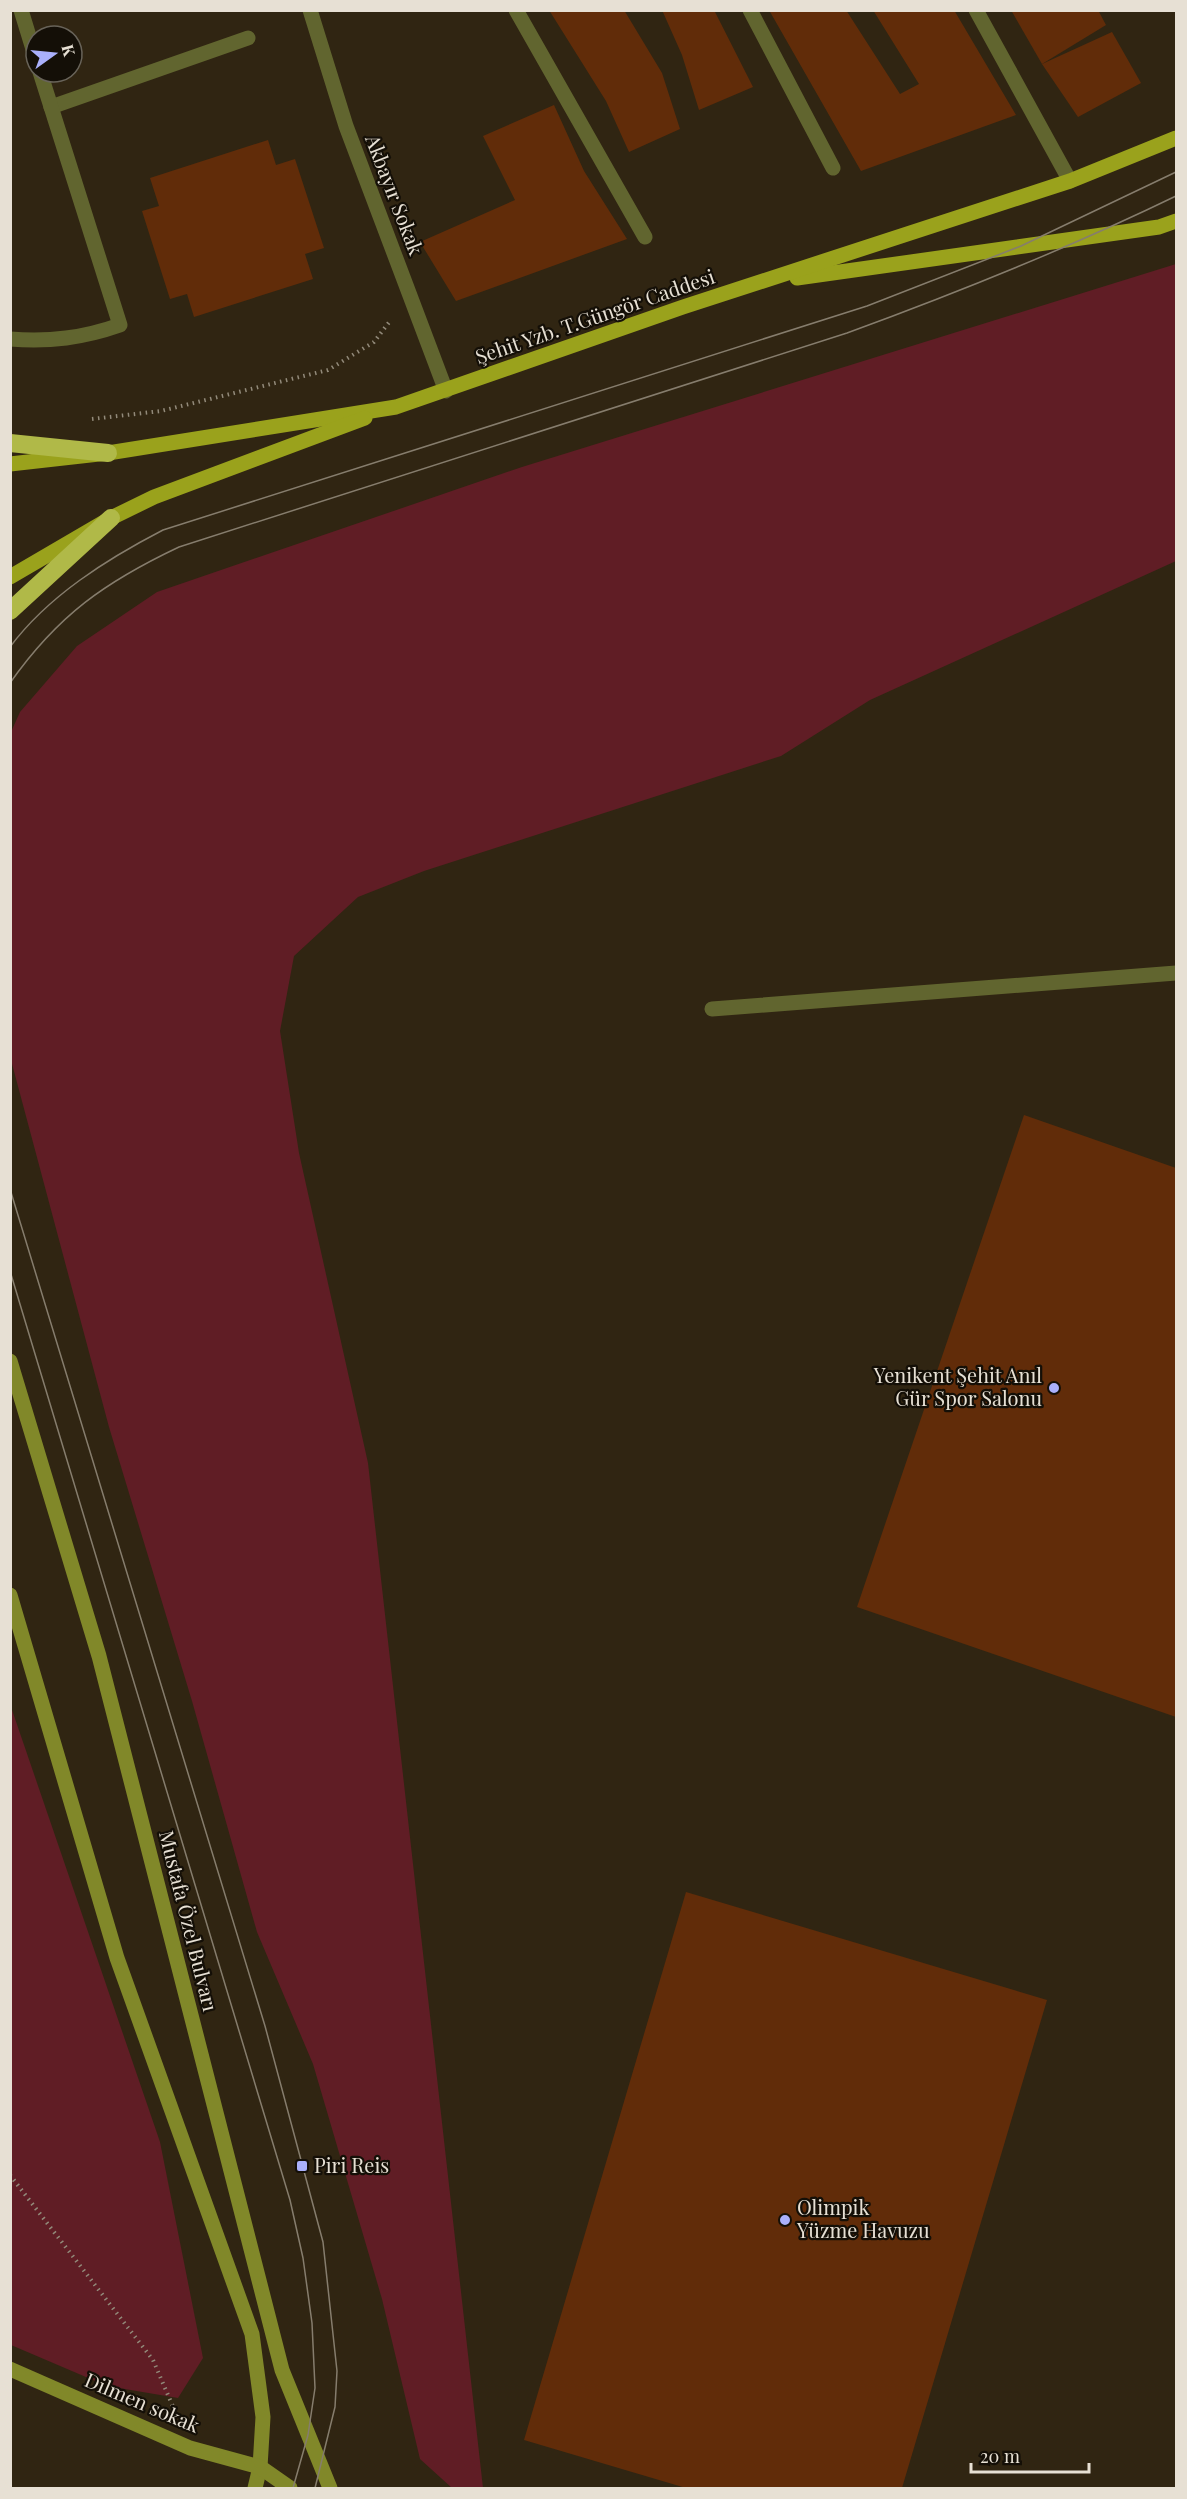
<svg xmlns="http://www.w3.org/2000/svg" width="1187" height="2499" viewBox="0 0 1187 2499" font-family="'Playfair Display',serif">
<rect width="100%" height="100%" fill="#302512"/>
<g fill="#601d25">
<polygon points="1176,264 1176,561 870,700 781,756 424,871 358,897 294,956 280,1031 299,1153 368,1463 483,2488 452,2488 420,2459 382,2299 313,2064 257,1932 192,1701 109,1427 11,1060 11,732 20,712 77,646 157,592 522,467"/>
<polygon points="11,1707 160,2142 203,2358 178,2398 107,2386 11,2345"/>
</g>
<g fill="#612c09">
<polygon points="549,10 624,10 662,73 680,129 629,152 606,101"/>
<polygon points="662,10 714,10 753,87 699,110 682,55"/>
<polygon points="769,10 846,10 900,94 919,84 873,10 954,10 1016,115 861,171"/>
<polygon points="1011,10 1098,10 1106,25 1042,64"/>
<polygon points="1112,32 1141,83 1078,117 1042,64"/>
<polygon points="554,105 584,171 627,239 456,301 420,242 515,200 483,136"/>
<polygon points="268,140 276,165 295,159 324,248 305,254 313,279 194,317 187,294 170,299 142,211 159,206 150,178"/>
<polygon points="1024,1115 1176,1168 1176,1717 857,1607"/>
<polygon points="686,1892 1047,2000 902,2488 686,2488 524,2440"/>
</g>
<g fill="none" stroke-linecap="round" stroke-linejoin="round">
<g stroke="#928a7a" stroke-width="4" stroke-dasharray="1.5 4.5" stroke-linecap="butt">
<polyline points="92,419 161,411 328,370 374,342 390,321"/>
<polyline points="10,2175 153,2360 174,2409"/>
</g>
<g stroke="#61652f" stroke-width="15">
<polyline points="21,10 36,59"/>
<polyline points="51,107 248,38"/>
<path d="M10 339C50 342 83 338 120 325L40 72"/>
<polyline points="712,1009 1176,973"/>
</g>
<g stroke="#61652f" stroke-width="15">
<polyline points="310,10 346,126 446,391"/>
<polyline points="516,10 645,237"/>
<polyline points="750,10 833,168"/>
<polyline points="976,10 1070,181"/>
</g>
<g stroke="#818829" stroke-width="15">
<polyline points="10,1361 99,1656 282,2370 330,2488"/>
<polyline points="10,1595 117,1958 252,2334 263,2417 260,2467 255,2488"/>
<polyline points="10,2369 190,2448 260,2467 290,2488"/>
</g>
<g stroke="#9aa21c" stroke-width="15">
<polyline points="797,278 1159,227 1176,221"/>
<polyline points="10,464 108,453 396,407 683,307 1070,181 1176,138"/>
<polyline points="10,577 111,518 154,497 365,418"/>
</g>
<g stroke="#b0b948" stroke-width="18">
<polyline points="10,443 108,453"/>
<polyline points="10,611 111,518"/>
</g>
<g stroke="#867d6d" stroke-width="1.5">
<path d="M10 647C48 596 107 559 163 530L867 306 1021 246 1176 172"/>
<path d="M10 683C58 615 105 582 179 547L847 333C959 292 1069 248 1176 196"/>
<polyline points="10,1189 265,2026 323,2242 337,2371 335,2407 315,2488"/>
<polyline points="10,1271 290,2200 303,2258 312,2323 315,2388 308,2435 293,2488"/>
</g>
</g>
<g fill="#aab0fb" stroke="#140f07" stroke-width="2">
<circle cx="1054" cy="1388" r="6"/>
<rect x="296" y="2160" width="12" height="12" rx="3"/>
<circle cx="785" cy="2220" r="6"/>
</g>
<g text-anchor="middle" stroke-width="4.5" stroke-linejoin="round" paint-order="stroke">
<g font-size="20" fill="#e7e0d4" stroke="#140f07">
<text transform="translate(394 195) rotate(69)" y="7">Akbayır Sokak</text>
<text transform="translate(595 317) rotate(-19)" y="7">Şehit Yzb. T.Güngör Caddesi</text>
<text transform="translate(188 1921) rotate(76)" y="7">Mustafa Özel Bulvarı</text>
<text transform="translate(142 2403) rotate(23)" y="7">Dilmen sokak</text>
</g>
<g font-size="20" fill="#e7e0d4" stroke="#140f07" text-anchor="start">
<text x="1042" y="1383" text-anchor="end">Yenikent Şehit Anıl<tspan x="1042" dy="23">Gür Spor Salonu</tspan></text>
<text x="314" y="2173">Piri Reis</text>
<text x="797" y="2215">Olimpik<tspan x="797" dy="23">Yüzme Havuzu</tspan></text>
</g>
</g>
<rect width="1187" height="2499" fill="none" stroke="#e7e0d4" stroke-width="24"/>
<g transform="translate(54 54) rotate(75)"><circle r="28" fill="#140f07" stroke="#686359" stroke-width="1.5"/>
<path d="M0-4.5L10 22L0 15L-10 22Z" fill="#aab0fb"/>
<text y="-9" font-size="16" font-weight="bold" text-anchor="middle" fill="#e7e0d4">K</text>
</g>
<path d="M971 2463v9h118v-9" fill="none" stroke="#e7e0d4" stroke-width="3"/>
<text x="980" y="2463" font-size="18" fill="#e7e0d4" stroke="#140f07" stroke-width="4.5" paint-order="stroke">20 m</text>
</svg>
